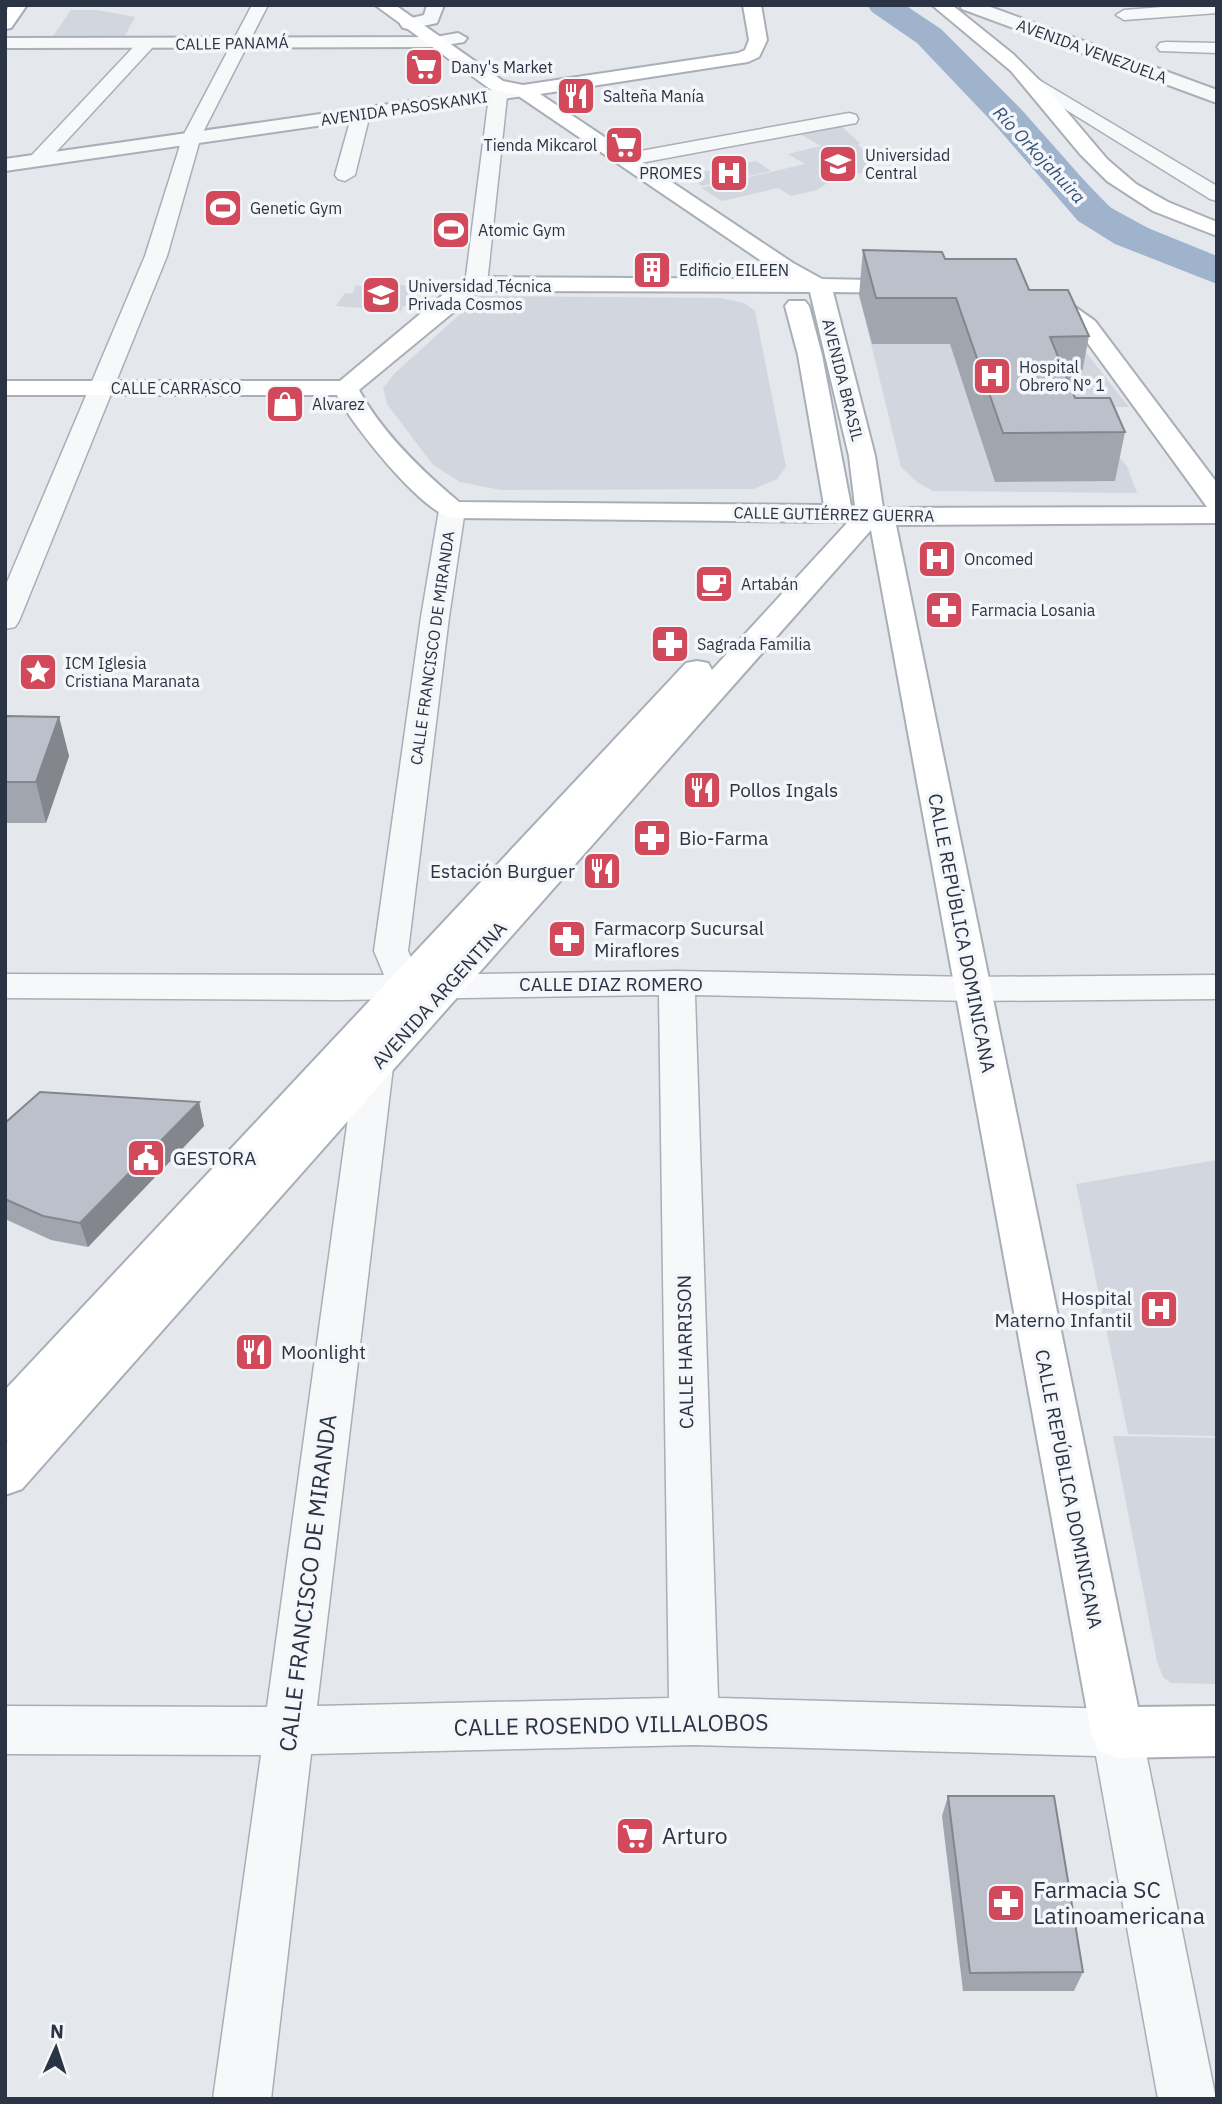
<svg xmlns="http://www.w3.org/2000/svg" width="1222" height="2104" viewBox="0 0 1222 2104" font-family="'IBM Plex Sans',sans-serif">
<rect width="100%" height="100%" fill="#e4e7ec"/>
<g fill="#d2d6de">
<polygon points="71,10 97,10 135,17 125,36 53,36"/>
<polygon points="841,126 860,143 858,145 867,153 873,171 835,178 817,190 791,196 778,188 722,201 701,188 805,164 788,154 821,146 800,134"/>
<polygon points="756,161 771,171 702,186 686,175"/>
<polygon points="369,280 429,289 427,295 419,295 417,301 412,301 410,306 403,306 401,311 336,306 345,293 352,294 356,285 366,287"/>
<polygon points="858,290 1065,326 1129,407 1092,407 1078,411 1127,466 1137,493 933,491 917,482 901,467"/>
<polygon points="480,296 721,298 744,303 755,311 786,467 777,479 753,489 501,490 460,482 433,465 387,404 383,388 394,374"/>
<polygon points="1217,1160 1217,1436 1128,1434 1076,1184"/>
<polygon points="1113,1436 1217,1438 1217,1684 1171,1683 1163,1677 1157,1661"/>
</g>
<polygon fill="#9fb4cc" points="883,5 904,5 937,31 1111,208 1217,265 1217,276 1127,234 1089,209 1015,124 927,34"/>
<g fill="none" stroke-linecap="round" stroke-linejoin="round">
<polygon fill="#9fb4cc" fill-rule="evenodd" points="867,5 905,5 941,29 1021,109 1106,205 1143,226 1217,256 1217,284 1115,244 1078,221 995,125 917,43 872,12"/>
<g stroke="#a9aeb7" stroke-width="3">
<g id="minor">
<polygon points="252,5 268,5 201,136 167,256 19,621 15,627 5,629 5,587 145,256 183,136"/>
<polygon points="1188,5 1217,5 1217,13 1124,20 1116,15 1124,10"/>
<polygon points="146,39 152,40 155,44 152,48 45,164 31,164 28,160 31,156 140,40"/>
<polygon points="1166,42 1217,43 1217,53 1160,51 1157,47 1160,43"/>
<polygon points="1029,74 1217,186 1217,201 1210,199 1023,83 1020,79"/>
<polygon points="498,91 507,96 487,284 484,289 468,289 465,284 489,96"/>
<polygon points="361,108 370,114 355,175 345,181 338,179 335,175 352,114"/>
<polygon points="849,113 856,115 858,119 856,123 624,166 614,160 624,154"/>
<polygon points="452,502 461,504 465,510 449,617 408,951 419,975 677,971 972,977 1217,975 1217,999 972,1001 695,995 718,1698 1117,1709 1135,1716 1142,1733 1216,2099 1158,2099 1096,1756 694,1745 311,1754 271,2099 213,2099 261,1755 5,1754 5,1706 267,1707 355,1067 361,1058 374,1054 387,1058 393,1067 317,1706 669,1698 659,995 340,1000 5,998 5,974 384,975 374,951 421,617 439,510 443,504"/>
</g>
</g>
<g stroke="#a9aeb7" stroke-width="4">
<g id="tertiary">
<polygon points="427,5 444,5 437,23 409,29 403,28 400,24 403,20 424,15"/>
<polygon points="960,5 985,5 1217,90 1217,103 962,9"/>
<polygon points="458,33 467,38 464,42 435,47 5,48 5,38 435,37"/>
<polygon points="523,85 530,87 532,91 530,95 5,171 5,159"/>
</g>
</g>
<g stroke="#a9aeb7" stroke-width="4">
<g id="secondary">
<path d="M375 5H395L503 81 523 85 738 53 745 50 749 40 743 5H761L767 40 759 57 748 62 540 94 793 263 822 279 920 281 923 286 920 291 912 293 833 292 875 456 883 508 1207 507 1079 331 1048 309 1030 303 1026 298 1030 293 1038 291 1064 299 1095 321 1217 483V523L896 525 1138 1707 1217 1706V1756L1117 1758 1098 1751 1091 1733 871 530 22 1489 5 1495V1442L8 1440H5V1390L686 663 697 661 708 663 712 670 848 522 452 518C421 511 352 425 337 395H5V381H340L457 283 476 277 788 279 517 95 490 89ZM479 291 810 292 849 456 855 506H851L822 355 809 306 805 301H789L785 306 798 355 824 505 459 502C422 471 382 433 359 390Z"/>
<polygon points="932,5 952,5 1013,54 1046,87 1107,159 1136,184 1168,202 1217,222 1217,236 1153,211 1107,181 1080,154 1011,71"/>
</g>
</g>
<g stroke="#a3abb8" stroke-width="4">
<polygon id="primary" points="10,5 27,5 11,28 5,29 5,12"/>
</g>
<use href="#minor" fill="#f7f8fa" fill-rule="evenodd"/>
<use href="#tertiary" fill="#f7f8fa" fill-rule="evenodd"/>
<use href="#secondary" fill="#fff" fill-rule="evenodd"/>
<use href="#primary" fill="#fff" fill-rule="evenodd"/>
</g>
<g fill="#a1a5ae">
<polygon points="863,250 945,259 1029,290 1089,336 1080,383 1069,383 1075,398 1125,432 1115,481 995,482 950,344 872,344 859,295"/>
<polygon points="5,716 59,717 69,756 46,823 5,823"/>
<polygon points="199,1102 204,1126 88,1247 51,1240 5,1219 5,1123"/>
<polygon points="948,1796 1083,1972 1074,1991 963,1991 942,1816"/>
</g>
<g fill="#83868d">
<polygon points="59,717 69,756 46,823 36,782"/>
<polygon points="199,1102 204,1126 88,1247 80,1223"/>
</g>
<g fill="#bbc0ca" stroke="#83868d" stroke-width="2">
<polygon points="863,250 942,252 945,259 1016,259 1029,290 1068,290 1089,336 1050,337 1075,398 1110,398 1125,432 1003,433 956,298 876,298"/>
<polygon points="5,716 59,717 36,782 5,782"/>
<polygon points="40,1092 199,1102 80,1223 43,1216 5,1199 5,1123"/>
<polygon points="948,1796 1054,1796 1083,1972 970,1973"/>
</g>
<defs>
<g id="supermarket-square" transform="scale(2.0125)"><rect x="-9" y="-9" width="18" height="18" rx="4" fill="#d1495b" stroke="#f4f6f9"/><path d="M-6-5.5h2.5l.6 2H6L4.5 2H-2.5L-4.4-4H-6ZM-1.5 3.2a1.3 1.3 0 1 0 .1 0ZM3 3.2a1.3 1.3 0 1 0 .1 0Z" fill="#fff"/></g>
<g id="restaurant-square" transform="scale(2.0125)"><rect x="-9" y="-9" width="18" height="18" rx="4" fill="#d1495b" stroke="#f4f6f9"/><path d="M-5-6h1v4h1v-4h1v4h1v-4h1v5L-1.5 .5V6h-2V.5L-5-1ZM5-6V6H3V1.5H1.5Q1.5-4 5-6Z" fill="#fff"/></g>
<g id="university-square" transform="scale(2.0125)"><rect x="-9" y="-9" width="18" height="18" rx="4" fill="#d1495b" stroke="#f4f6f9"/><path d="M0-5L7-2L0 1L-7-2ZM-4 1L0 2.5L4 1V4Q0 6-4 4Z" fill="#fff"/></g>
<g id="hospital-square" transform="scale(2.0125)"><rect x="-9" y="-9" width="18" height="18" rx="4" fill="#d1495b" stroke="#f4f6f9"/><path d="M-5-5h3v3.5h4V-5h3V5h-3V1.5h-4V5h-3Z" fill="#fff"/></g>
<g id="stadium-square" transform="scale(2.0125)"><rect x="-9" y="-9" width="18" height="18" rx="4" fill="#d1495b" stroke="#f4f6f9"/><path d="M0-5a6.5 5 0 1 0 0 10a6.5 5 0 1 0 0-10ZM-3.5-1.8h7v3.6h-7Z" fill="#fff"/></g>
<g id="building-square" transform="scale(2.0125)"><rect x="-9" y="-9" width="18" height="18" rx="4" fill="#d1495b" stroke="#f4f6f9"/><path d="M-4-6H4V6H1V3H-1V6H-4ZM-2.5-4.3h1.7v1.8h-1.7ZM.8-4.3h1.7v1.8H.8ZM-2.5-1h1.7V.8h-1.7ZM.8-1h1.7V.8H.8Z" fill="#fff"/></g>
<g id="shop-square" transform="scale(2.0125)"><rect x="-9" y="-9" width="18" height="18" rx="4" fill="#d1495b" stroke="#f4f6f9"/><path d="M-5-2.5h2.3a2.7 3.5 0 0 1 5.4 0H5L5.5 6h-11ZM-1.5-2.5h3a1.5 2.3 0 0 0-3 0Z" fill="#fff"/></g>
<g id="cafe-square" transform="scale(2.0125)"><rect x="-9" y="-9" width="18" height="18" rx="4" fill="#d1495b" stroke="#f4f6f9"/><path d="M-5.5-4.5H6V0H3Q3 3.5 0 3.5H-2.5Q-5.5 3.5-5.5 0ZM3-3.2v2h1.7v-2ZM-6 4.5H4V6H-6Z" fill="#fff"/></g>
<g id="pharmacy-square" transform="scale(2.0125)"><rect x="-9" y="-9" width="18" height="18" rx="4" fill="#d1495b" stroke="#f4f6f9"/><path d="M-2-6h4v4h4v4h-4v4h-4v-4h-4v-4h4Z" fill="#fff"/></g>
<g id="sight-square" transform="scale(2.0125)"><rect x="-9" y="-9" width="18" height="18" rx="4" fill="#d1495b" stroke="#f4f6f9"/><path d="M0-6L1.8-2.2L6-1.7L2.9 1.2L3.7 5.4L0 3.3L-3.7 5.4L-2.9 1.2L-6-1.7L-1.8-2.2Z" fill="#fff"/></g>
<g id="civic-square" transform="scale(2.0125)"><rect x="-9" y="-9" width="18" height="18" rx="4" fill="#d1495b" stroke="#f4f6f9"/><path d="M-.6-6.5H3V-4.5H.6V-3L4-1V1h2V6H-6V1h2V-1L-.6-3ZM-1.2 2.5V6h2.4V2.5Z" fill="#fff"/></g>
</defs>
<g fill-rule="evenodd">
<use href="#supermarket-square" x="424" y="67"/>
<use href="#restaurant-square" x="576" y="96"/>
<use href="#supermarket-square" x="624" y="145"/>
<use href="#university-square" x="838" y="164"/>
<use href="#hospital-square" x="729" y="173"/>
<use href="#stadium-square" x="223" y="208"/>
<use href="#stadium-square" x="451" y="230"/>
<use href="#building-square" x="652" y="270"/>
<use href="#university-square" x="381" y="295"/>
<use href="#hospital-square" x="992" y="376"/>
<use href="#shop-square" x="285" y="404"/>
<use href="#hospital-square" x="937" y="559"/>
<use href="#cafe-square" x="714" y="584"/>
<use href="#pharmacy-square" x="944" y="610"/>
<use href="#pharmacy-square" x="670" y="644"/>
<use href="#sight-square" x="38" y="672"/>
<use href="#restaurant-square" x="702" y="790"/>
<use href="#pharmacy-square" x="652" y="838"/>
<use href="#restaurant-square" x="602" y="871"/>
<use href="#pharmacy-square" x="567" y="939"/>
<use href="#civic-square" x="146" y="1158"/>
<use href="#hospital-square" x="1159" y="1309"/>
<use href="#restaurant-square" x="254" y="1352"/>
<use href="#supermarket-square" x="635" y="1836"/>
<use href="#pharmacy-square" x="1006" y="1903"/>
</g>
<g text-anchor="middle" stroke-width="7" stroke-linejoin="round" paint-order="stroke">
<g font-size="16" fill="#2b3445" stroke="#f4f6f9">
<text transform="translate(232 43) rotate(-1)" y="6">CALLE PANAMÁ</text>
<text transform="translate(1092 51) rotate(20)" y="6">AVENIDA VENEZUELA</text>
<text transform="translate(404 108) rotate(-8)" y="6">AVENIDA PASOSKANKI</text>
<text transform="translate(843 380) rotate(76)" y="6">AVENIDA BRASIL</text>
<text x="176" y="394">CALLE CARRASCO</text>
<text transform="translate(834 514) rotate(1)" y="6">CALLE GUTIÉRREZ GUERRA</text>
<text transform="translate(432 648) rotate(-82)" y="6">CALLE FRANCISCO DE MIRANDA</text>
</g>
<g font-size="16" fill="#2b3445" stroke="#f4f6f9" text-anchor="start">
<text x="451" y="73">Dany's Market</text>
<text x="603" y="102">Salteña Manía</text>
<text x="597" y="151" text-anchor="end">Tienda Mikcarol</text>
<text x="865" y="161">Universidad<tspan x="865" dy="18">Central</tspan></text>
<text x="702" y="179" text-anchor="end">PROMES</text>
<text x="250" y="214">Genetic Gym</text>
<text x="478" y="236">Atomic Gym</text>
<text x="679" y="276">Edificio EILEEN</text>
<text x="408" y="292">Universidad Técnica<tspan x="408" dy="18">Privada Cosmos</tspan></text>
<text x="1019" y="373">Hospital<tspan x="1019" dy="18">Obrero N° 1</tspan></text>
<text x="312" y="410">Alvarez</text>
<text x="964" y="565">Oncomed</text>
<text x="741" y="590">Artabán</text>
<text x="971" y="616">Farmacia Losania</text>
<text x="697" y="650">Sagrada Familia</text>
<text x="65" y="669">ICM Iglesia<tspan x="65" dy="18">Cristiana Maranata</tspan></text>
</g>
<g font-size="18" font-style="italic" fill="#34527a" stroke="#f4f6f9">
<text transform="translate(1039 155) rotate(47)" y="6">Río Orkojahuira</text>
</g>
<g font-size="19" fill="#2b3445" stroke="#f4f6f9" text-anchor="start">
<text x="729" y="797">Pollos Ingals</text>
<text x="679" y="845">Bio-Farma</text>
<text x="575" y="878" text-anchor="end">Estación Burguer</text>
<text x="594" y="935">Farmacorp Sucursal<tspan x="594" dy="22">Miraflores</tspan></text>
<text x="173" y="1165">GESTORA</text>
<text x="1132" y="1305" text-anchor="end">Hospital<tspan x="1132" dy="22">Materno Infantil</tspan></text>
<text x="281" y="1359">Moonlight</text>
</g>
<g font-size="19" fill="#2b3445" stroke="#f4f6f9">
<text transform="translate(962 933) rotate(79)" y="7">CALLE REPÚBLICA DOMINICANA</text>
<text x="611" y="991">CALLE DIAZ ROMERO</text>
<text transform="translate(439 995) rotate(-48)" y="7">AVENIDA ARGENTINA</text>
<text transform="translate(685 1352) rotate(-91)" y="7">CALLE HARRISON</text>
<text transform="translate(1069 1489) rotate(79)" y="7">CALLE REPÚBLICA DOMINICANA</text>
</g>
<g font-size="23" fill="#2b3445" stroke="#f4f6f9">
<text transform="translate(308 1583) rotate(-83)" y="8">CALLE FRANCISCO DE MIRANDA</text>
<text transform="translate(611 1725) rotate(-1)" y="8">CALLE ROSENDO VILLALOBOS</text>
</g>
<g font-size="23" fill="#2b3445" stroke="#f4f6f9" text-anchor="start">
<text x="662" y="1844">Arturo</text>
<text x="1033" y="1898">Farmacia SC<tspan x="1033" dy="26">Latinoamericana</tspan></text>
</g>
</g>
<rect width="1222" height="2104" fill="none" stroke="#2b3445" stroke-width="14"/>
<g transform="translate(56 2048) rotate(3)" stroke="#f4f6f9" stroke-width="5" paint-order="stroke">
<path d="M0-5L12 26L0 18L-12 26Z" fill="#2b3445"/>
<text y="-10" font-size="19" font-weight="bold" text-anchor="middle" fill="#2b3445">N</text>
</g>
</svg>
